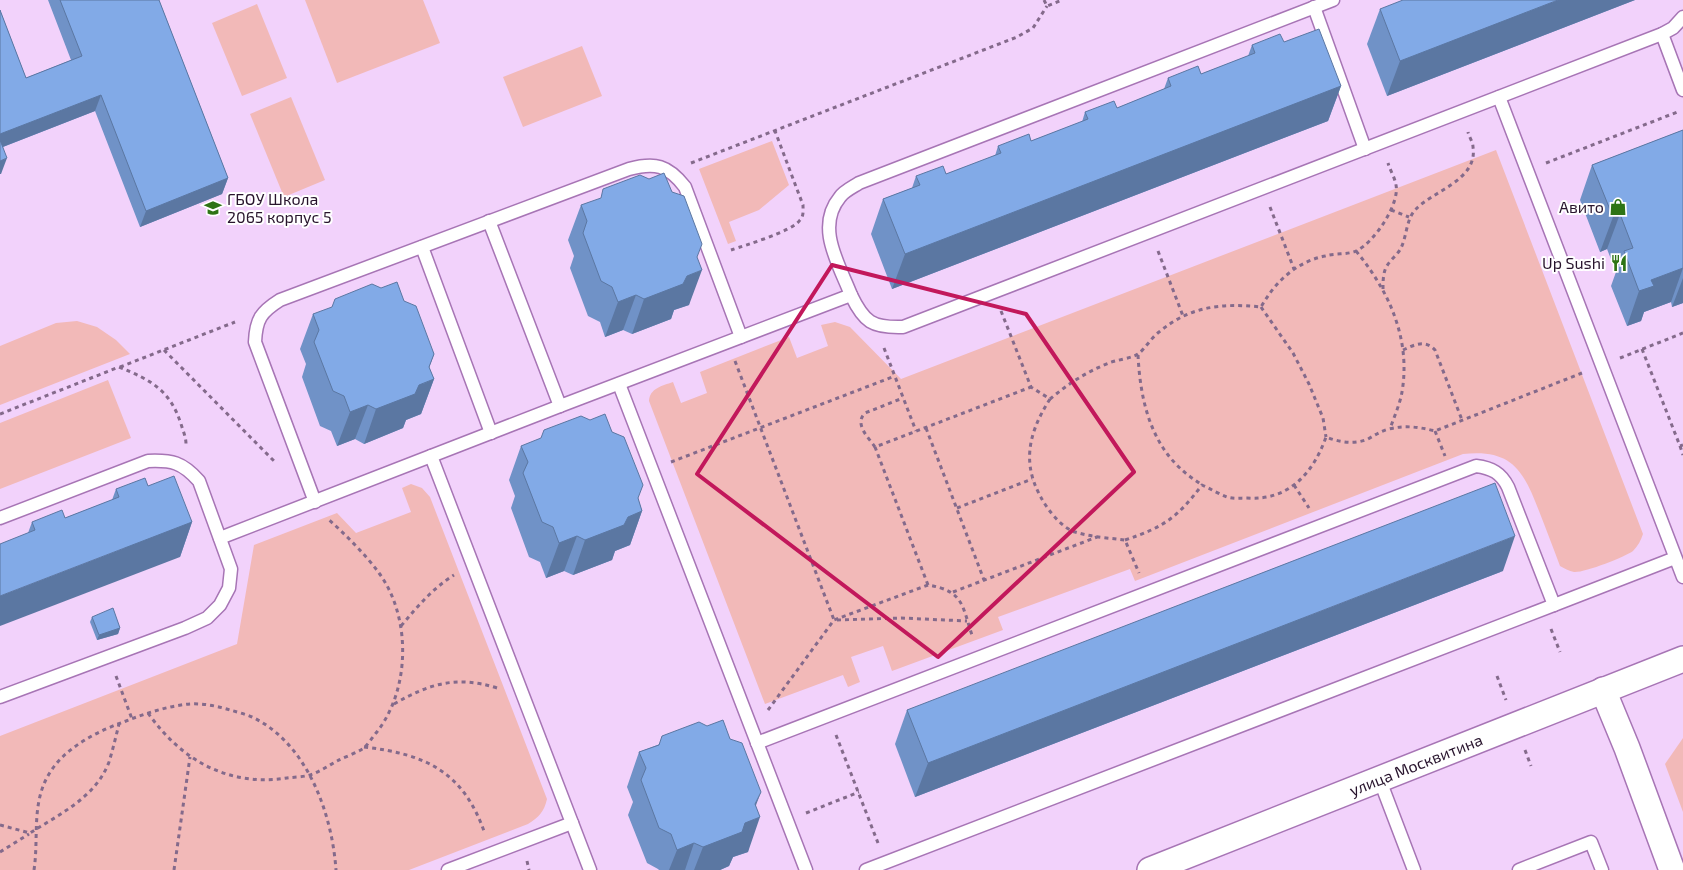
<svg xmlns="http://www.w3.org/2000/svg" width="1683" height="870" viewBox="0 0 1683 870" font-family="'Exo 2',sans-serif">
<rect width="100%" height="100%" fill="#f2d2fb"/>
<g fill="#f2b9b8">
<polygon points="305,0 423,0 440,43 337,83"/>
<polygon points="257,4 287,78 242,96 212,23"/>
<polygon points="582,46 602,96 523,127 503,77"/>
<polygon points="291,97 325,180 284,197 250,114"/>
<polygon points="772,141 789,185 759,210 729,222 736,241 728,244 699,169"/>
<path d="M1496 150 1643 534C1641 540 1638 546 1633 551 1625 557 1584 573 1574 572 1569 571 1564 568 1560 566 1553 547 1546 529 1539 511 1523 470 1512 449 1463 454L1135 581 1130 569 998 617 1003 630 892 671 883 646 851 657 860 682 848 687 843 675 765 704 649 401C650 388 662 386 673 382L681 403 707 393 700 372 789 337 797 358 828 346 821 325 835 322 850 327 901 379Z"/>
<polygon points="77,321 97,327 116,340 130,354 0,405 0,346 56,323"/>
<polygon points="108,380 131,438 0,489 0,423"/>
<path d="M411 484 422 488 430 497 547 799C544 812 539 817 528 824L409 870H0V736L237 644 254 545 337 513 356 533 411 512 402 488Z"/>
<polygon points="1683,738 1683,812 1665,764"/>
</g>
<g fill="none" stroke-linecap="round" stroke-linejoin="round">
<g stroke="#a775b5" stroke-width="15">
<g id="service">
<polyline points="1314,7 1365,149"/>
<polyline points="1662,34 1683,90"/>
<polyline points="1499,97 1683,577"/>
<path d="M489 221 560 406 851 295C864 322 872 328 903 327L1662 34 1673 28 1683 17"/>
<polyline points="422,247 491,433"/>
<path d="M851 295C839 264 815 227 840 197 844 191 853 187 859 183L1333 0"/>
<polyline points="619,384 806,870"/>
<polyline points="431,456 572,823 448,870"/>
<path d="M315 502 255 342C256 319 261 312 280 300L629 169C655 162 668 165 685 187L741 337"/>
<path d="M0 518 148 461C172 460 182 462 199 481L231 569 229 588 220 605 207 618 185 628 0 697"/>
<polyline points="220,538 560,406"/>
<polyline points="1554,605 1675,558"/>
<path d="M757 743 1476 466C1492 468 1501 473 1508 487L1554 605 866 870"/>
<polyline points="1379,778 1414,870"/>
<polyline points="572,823 590,870"/>
<polyline points="1519,870 1591,842 1602,870"/>
</g>
</g>
<g stroke="#a775b5" stroke-width="28">
<g id="minor">
<polyline points="1603,690 1627,748 1672,870"/>
<path id="s1" d="M1150 870 1683 659"/>
</g>
</g>
<g stroke="#846a8b" stroke-width="3" stroke-dasharray="4 4" stroke-linecap="butt">
<polyline points="1044,0 1047,6 1062,0"/>
<polyline points="691,163 1017,37 1033,28 1047,6"/>
<polyline points="1546,163 1680,111"/>
<polyline points="1270,207 1294,269"/>
<polyline points="1391,210 1409,217"/>
<path d="M731 250C746 245 793 231 800 220 804 216 803 210 803 205L775 131"/>
<polyline points="1158,251 1183,316"/>
<path d="M1356 251C1389 291 1411 339 1402 392 1400 404 1394 417 1390 429"/>
<path d="M1383 289C1383 283 1383 276 1385 270 1388 261 1397 256 1401 248 1407 236 1406 219 1416 209 1433 191 1478 180 1473 147 1473 142 1469 137 1468 132"/>
<polyline points="1261,307 1293,353 1309,384 1323,418 1326,437"/>
<path d="M1001 311 1031 387 1050 399C1068 384 1086 372 1109 363 1116 360 1133 358 1138 354 1145 349 1151 338 1159 332 1190 306 1222 303 1261 307 1275 282 1296 262 1325 256 1334 253 1347 255 1356 251 1374 243 1400 204 1396 185 1395 178 1390 170 1388 163"/>
<polyline points="884,348 916,431"/>
<polyline points="1642,349 1680,446 1683,445"/>
<polyline points="164,350 275,462"/>
<path d="M1403 350C1414 345 1425 339 1435 350L1462 420"/>
<path d="M1138 355C1140 396 1149 440 1181 469 1187 475 1195 480 1202 485"/>
<polyline points="1620,358 1683,333"/>
<polyline points="735,361 834,620"/>
<polyline points="120,367 235,322"/>
<path d="M1050 399C1025 438 1021 471 1049 510 1055 518 1065 529 1075 532 1091 537 1109 538 1125 540L1139 573"/>
<path d="M0 414 119 367C151 380 170 390 181 424 183 431 186 437 186 444"/>
<polyline points="926,428 984,580"/>
<polyline points="1435,431 1445,456"/>
<polyline points="1680,446 1683,455"/>
<path d="M875 447C868 437 854 424 865 413L903 398"/>
<polyline points="671,462 895,376"/>
<polyline points="1294,485 1309,508"/>
<polyline points="957,508 1032,479"/>
<path d="M1125 540C1164 527 1177 518 1202 485 1211 489 1219 494 1227 497 1233 499 1240 498 1247 498 1288 501 1313 474 1326 437 1339 442 1354 445 1368 439 1375 435 1381 431 1389 429 1405 425 1419 427 1435 431L1582 373"/>
<polyline points="928,585 875,447 1031,387"/>
<polyline points="953,592 1097,537"/>
<polyline points="837,620 901,618 967,621"/>
<path d="M401 626C418 606 432 589 454 575"/>
<polyline points="1551,629 1560,652"/>
<polyline points="116,676 132,719"/>
<polyline points="1497,676 1506,700"/>
<path d="M394 704C429 684 456 675 497 688"/>
<path d="M768 710 834 620 928 585C965 591 962 607 973 638"/>
<path d="M148 713C181 760 228 787 287 778 294 777 303 777 310 775 319 772 328 766 337 761 345 757 356 753 364 748 368 744 372 738 376 733 410 691 412 618 379 573 365 554 345 534 327 518"/>
<polyline points="836,735 878,843"/>
<path d="M364 747C426 754 464 772 485 834"/>
<polyline points="1525,750 1531,766"/>
<polyline points="806,813 859,792"/>
<path d="M0 825 30 833C60 814 96 797 109 762 113 749 116 736 119 724"/>
<polyline points="0,852 29,834"/>
<polyline points="527,861 529,870"/>
<path d="M34 870C39 837 31 804 49 774 65 747 98 731 126 721 144 714 162 708 181 705 197 702 214 705 230 710 237 712 245 714 252 717 307 743 332 813 336 870"/>
<polyline points="174,870 190,757"/>
</g>
<use href="#service" stroke="#fff" stroke-width="12"/>
<use href="#minor" stroke="#fff" stroke-width="25"/>
</g>
<g fill="#7092c7">
<polygon points="48,0 159,0 228,178 222,194 140,227 95,111 3,147 1,174 0,10 26,78 71,60"/>
<polygon points="1635,0 1387,96 1367,44 1380,9"/>
<polygon points="1284,42 1341,86 1328,121 892,289 871,234 883,199 912,188 916,176 946,174 995,156 998,146 1031,141 1082,122 1085,112 1117,108 1164,89 1168,78 1201,74 1248,56 1252,45"/>
<polygon points="1683,130 1683,303 1672,307 1671,302 1644,312 1641,321 1627,326 1611,286 1616,272 1607,249 1600,252 1580,200 1592,165"/>
<polygon points="581,205 697,257 689,305 674,310 671,319 632,334 623,330 605,337 600,322 588,316 570,268 574,256 568,240"/>
<polygon points="404,301 434,354 429,367 434,379 421,414 406,420 403,428 364,444 355,439 337,446 331,431 320,426 302,377 306,364 300,349 313,314"/>
<polygon points="521,446 638,498 642,511 630,545 615,551 612,560 573,575 564,571 546,578 540,562 529,557 511,508 515,496 509,480"/>
<polygon points="148,486 192,522 180,557 28,533 32,522 65,518 112,500 116,489"/>
<polygon points="1503,571 915,797 895,744 907,710"/>
<polygon points="92,617 120,628 118,634 97,640 90,622"/>
<polygon points="707,726 756,805 748,852 733,857 729,866 720,870 659,870 658,869 647,863 628,815 633,802 627,787 639,752"/>
</g>
<g fill="#5b77a2">
<polygon points="1558,0 1635,0 1387,96 1400,61"/>
<polygon points="1341,86 1328,121 892,289 905,254"/>
<polygon points="101,95 95,111 0,148 0,134"/>
<polygon points="7,158 1,174 0,174 0,161"/>
<polygon points="228,178 222,194 140,227 146,211"/>
<polygon points="1620,214 1607,249 1600,252 1613,217"/>
<polygon points="1683,268 1671,302 1644,312 1641,321 1627,326 1639,291 1651,280"/>
<polygon points="702,270 689,305 674,310 671,319 632,334 644,299 687,276"/>
<polygon points="1683,278 1683,303 1672,307"/>
<polygon points="636,295 623,330 605,337 618,302"/>
<polygon points="434,354 423,384 434,379 421,414 406,420 403,428 364,444 376,409 419,385"/>
<polygon points="368,405 355,439 337,446 350,412"/>
<polygon points="642,511 630,545 615,551 612,560 573,575 585,540 628,517"/>
<polygon points="192,522 180,557 0,626 0,596"/>
<polygon points="577,536 564,571 546,578 559,543"/>
<polygon points="1515,536 1503,571 915,797 928,763"/>
<polygon points="120,628 118,634 97,640 99,635"/>
<polygon points="761,792 750,821 760,817 748,852 733,857 729,866 720,870 694,870 703,847 745,823"/>
<polygon points="694,843 685,870 669,870 677,850"/>
</g>
<g fill="#82aae7" stroke="#5b77a2">
<polygon points="60,0 159,0 228,178 146,211 101,95 0,134 0,10 26,78 82,56"/>
<polygon points="1403,0 1558,0 1400,61 1380,9"/>
<polygon points="1319,29 1341,86 905,254 883,199 920,185 916,176 943,166 946,174 1001,153 998,146 1029,134 1031,141 1088,119 1085,112 1114,101 1117,108 1171,86 1168,78 1198,66 1201,74 1255,53 1252,45 1280,34 1284,42"/>
<polygon points="1683,130 1683,268 1651,280 1654,286 1639,291 1624,251 1633,248 1620,214 1613,217 1592,165"/>
<polygon points="0,140 7,158 0,161"/>
<polygon points="664,173 672,192 684,196 702,244 697,257 702,270 687,276 683,284 644,299 636,295 618,302 612,287 601,281 583,233 587,221 581,205 601,198 603,189 640,175 649,179"/>
<polygon points="397,282 404,301 416,306 434,354 429,367 434,379 419,385 415,394 376,409 368,405 350,412 344,396 333,391 314,342 319,330 313,314 332,307 335,299 372,284 381,288"/>
<polygon points="605,414 612,432 624,437 643,485 638,498 642,511 628,517 624,525 585,540 577,536 559,543 553,527 542,522 523,473 528,462 521,446 541,438 544,430 581,416 590,420"/>
<polygon points="174,476 192,522 0,596 0,544 35,530 32,522 62,510 65,518 119,497 116,489 145,478 148,486"/>
<polygon points="1495,483 1515,536 928,763 907,710"/>
<polygon points="113,608 120,628 99,635 92,617"/>
<polygon points="723,720 730,739 742,743 761,792 755,804 760,817 745,823 742,832 703,847 694,843 677,850 671,834 659,828 641,780 646,768 639,752 659,745 662,736 699,722 707,726"/>
</g>
<path fill="none" stroke="#c2185b" stroke-width="4" stroke-linejoin="round" d="M832 265 1026 314 1134 472 938 657 697 474Z"/>
<defs>
<g id="shop-bare" transform="scale(1.35)"><path d="M-5-2.5h2.3a2.7 3.5 0 0 1 5.4 0H5L5.5 6h-11ZM-1.5-2.5h3a1.5 2.3 0 0 0-3 0Z" fill="#2e7415" stroke="#fff" stroke-width="2.5" paint-order="stroke"/></g>
<g id="school-bare" transform="scale(1.35)"><path d="M0-5L7-2L0 1L-7-2ZM-4 1L0 2.5L4 1V4Q0 6-4 4Z" fill="#2e7415" stroke="#fff" stroke-width="2.5" paint-order="stroke"/></g>
<g id="restaurant-bare" transform="scale(1.35)"><path d="M-5-6h1v4h1v-4h1v4h1v-4h1v5L-1.5 .5V6h-2V.5L-5-1ZM5-6V6H3V1.5H1.5Q1.5-4 5-6Z" fill="#2e7415" stroke="#fff" stroke-width="2.5" paint-order="stroke"/></g>
</defs>
<g fill-rule="evenodd">
<use href="#shop-bare" x="1618" y="207"/>
<use href="#school-bare" x="213" y="208"/>
<use href="#restaurant-bare" x="1619" y="263"/>
</g>
<g text-anchor="middle" stroke-width="4" stroke-linejoin="round" paint-order="stroke">
<g font-size="16" fill="#28142d" stroke="#fff" text-anchor="end">
<text x="227" y="205" text-anchor="start">ГБОУ Школа<tspan x="227" dy="18">2065 корпус 5</tspan></text>
<text x="1604" y="213">Авито</text>
<text x="1605" y="269">Up Sushi</text>
</g>
<g font-size="16" fill="#28142d" stroke="#fff">
<text dy="6" stroke="none"><textPath href="#s1" startOffset="286">улица Москвитина</textPath></text>
</g>
</g>
</svg>
